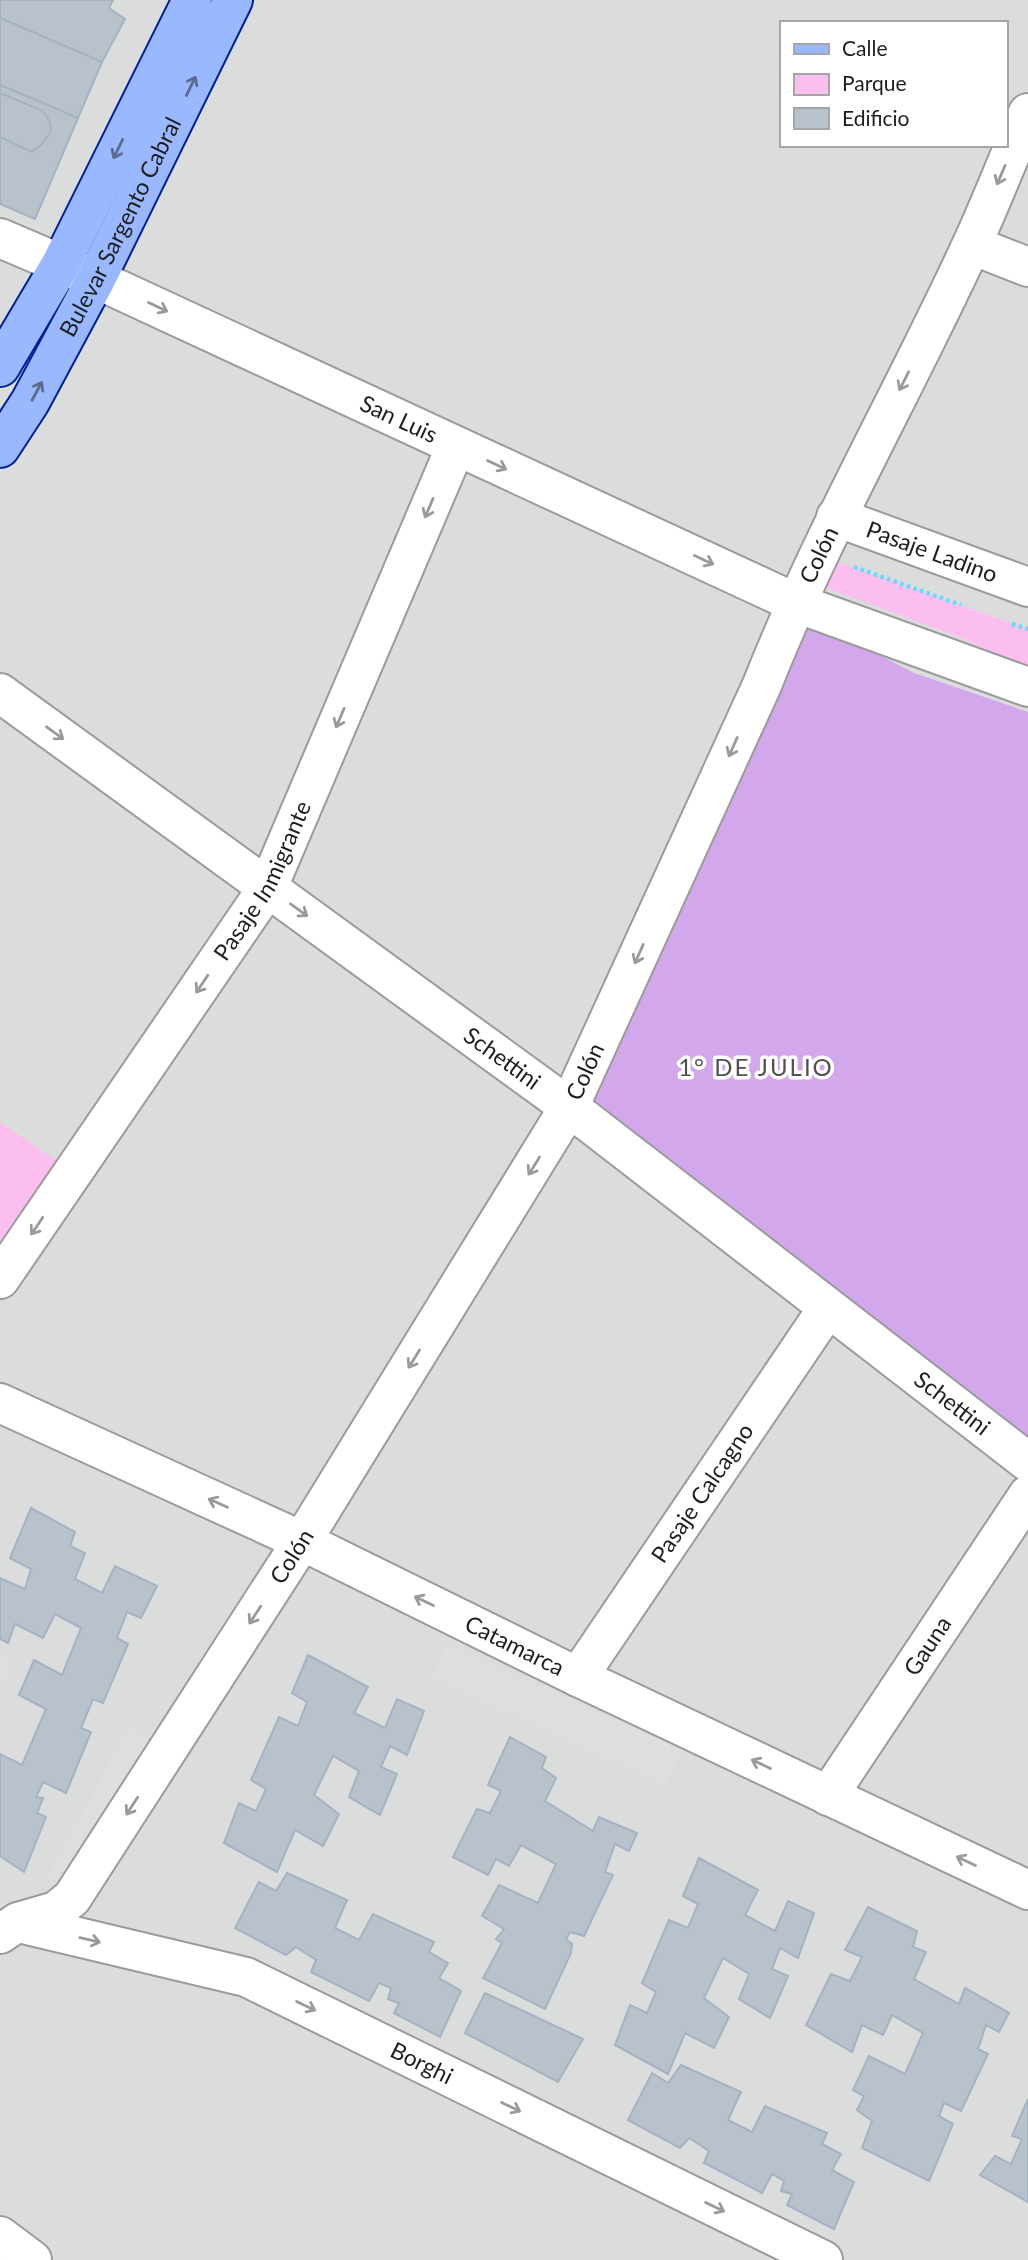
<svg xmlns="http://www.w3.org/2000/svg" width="1028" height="2260" viewBox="0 0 1028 2260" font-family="Lato,sans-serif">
<rect width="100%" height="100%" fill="#e3e6ef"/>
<path fill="#dbdcdc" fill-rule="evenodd" d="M0 0H1028V2260H0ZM781 23H1005V145H781Z"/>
<polygon fill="#d3a7ec" points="787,620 866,648 914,673 1028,712 1028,1462 569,1107"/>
<g fill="#fcbeef">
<polygon points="819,555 1028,629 1028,669 962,638 808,581"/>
<polygon points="0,1122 73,1172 0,1279"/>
</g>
<g fill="#dedede">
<polygon points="446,1644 682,1750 666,1786 433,1678"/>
<polygon points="0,1653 13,1660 0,1691"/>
<polygon points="129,1727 161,1747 73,1889 48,1876"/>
</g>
<g fill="#b9c2cb" stroke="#a5b2c2" stroke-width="2">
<polygon points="0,0 113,0 109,8 125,19 102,62 0,18"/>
<polygon points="0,18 102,62 78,118 0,85"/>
<polygon points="0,85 78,118 35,219 0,204"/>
<polygon points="0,93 43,111 50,122 51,131 42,144 32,152 0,137"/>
<polygon points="31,1508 75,1532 70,1546 85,1553 75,1579 102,1593 115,1566 157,1586 141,1618 127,1612 117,1638 128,1644 103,1703 93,1699 81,1728 91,1732 66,1793 43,1782 36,1797 43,1798 37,1813 46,1817 24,1872 0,1856 0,1754 22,1765 46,1709 19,1695 34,1660 62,1675 81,1628 55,1614 43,1638 15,1624 8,1643 0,1639 0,1578 25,1589 31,1569 10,1558"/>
<polygon points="308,1655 368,1687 354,1713 385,1728 397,1699 424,1711 407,1755 390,1746 381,1767 397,1774 380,1815 349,1797 359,1771 333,1756 314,1795 339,1814 323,1846 295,1830 277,1872 224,1843 239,1803 256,1811 266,1789 251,1780 279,1717 298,1726 307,1702 292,1693"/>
<polygon points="510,1737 546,1757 542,1768 556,1778 545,1801 593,1831 599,1817 637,1833 629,1851 615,1844 605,1872 613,1875 584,1936 570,1932 566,1939 572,1944 571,1953 545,2009 483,1978 502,1943 496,1939 504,1929 482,1916 499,1885 538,1903 556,1864 521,1845 509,1866 496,1859 488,1875 453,1857 477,1809 490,1813 501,1791 488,1785"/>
<polygon points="699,1858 758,1890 745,1915 775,1931 788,1901 814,1913 798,1958 780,1948 772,1969 788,1976 770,2018 739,1999 749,1974 723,1958 704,1998 729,2017 714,2048 685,2033 668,2074 615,2045 630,2005 647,2013 656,1992 642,1983 669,1920 688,1928 698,1904 683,1896"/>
<polygon points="287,1873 347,1900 335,1928 359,1940 373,1914 434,1942 429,1952 448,1963 439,1978 461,1991 440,2037 394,2013 399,2003 388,1999 391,1988 379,1983 369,2001 311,1972 316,1960 296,1947 286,1955 235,1928 259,1882 276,1891"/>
<polygon points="868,1907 917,1931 913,1947 926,1952 914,1979 959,2004 965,1988 1009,2013 999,2032 986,2025 978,2049 988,2054 961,2111 944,2103 939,2116 953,2124 929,2181 862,2148 872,2121 857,2110 864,2096 853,2090 869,2056 905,2074 923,2033 892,2015 883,2035 862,2025 852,2052 806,2025 831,1974 850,1981 862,1957 845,1950"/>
<polygon points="485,1993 583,2039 558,2082 465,2033"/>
<polygon points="681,2065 741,2092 728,2120 752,2132 765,2106 827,2133 822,2144 841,2154 832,2170 854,2182 834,2229 787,2205 792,2194 781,2191 784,2181 772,2174 762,2193 704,2163 709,2151 689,2138 680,2148 628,2120 652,2073 668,2083"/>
<polygon points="1028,2099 1028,2202 980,2175 995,2156 1011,2164 1022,2139 1012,2136"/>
</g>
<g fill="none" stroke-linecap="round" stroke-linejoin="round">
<g stroke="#9b9b9b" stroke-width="42">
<g id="minor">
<path id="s1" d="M0 238 96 279 796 603 1028 687"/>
<polyline points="972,245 1028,267"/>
<path id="s2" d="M836 517 1028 587"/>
<path id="s3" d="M0 693 569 1107 1028 1462"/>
<path id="s4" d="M0 1279 268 887 456 446"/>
<path id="s5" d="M0 1403 302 1541 578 1677 1028 1890"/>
<path id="s6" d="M578 1677 827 1309"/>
<path id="s7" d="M828 1796 1028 1495"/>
<path id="s8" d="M19 1923 246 1977 823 2260"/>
<path id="s9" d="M0 1934 18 1922 56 1911 72 1898 302 1541 569 1107 762 685C822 533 904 392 972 244 992 201 1009 156 1028 113"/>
<polyline points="0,2236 32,2260"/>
</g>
</g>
<g stroke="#002098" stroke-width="42">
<g id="major">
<polyline points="0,367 61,264 192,0"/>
<path id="s10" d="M0 448 30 402 96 279 233 0"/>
</g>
</g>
<g stroke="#65dcff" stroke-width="4.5" stroke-dasharray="3.5 3.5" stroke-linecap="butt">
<polyline points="854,567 961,605"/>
<polyline points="1012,624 1028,629"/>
</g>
<use href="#minor" stroke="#fff" stroke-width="38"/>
<use href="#major" stroke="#99b8ff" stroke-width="38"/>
</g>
<defs><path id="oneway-shaft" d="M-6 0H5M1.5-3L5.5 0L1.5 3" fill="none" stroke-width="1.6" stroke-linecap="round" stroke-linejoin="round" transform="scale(1.75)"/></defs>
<g stroke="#5c6b8e">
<use href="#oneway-shaft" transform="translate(191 86) rotate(-64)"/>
<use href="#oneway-shaft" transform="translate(118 149) rotate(116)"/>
<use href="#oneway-shaft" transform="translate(37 391) rotate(-62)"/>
</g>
<g stroke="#9a9a9a">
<use href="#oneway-shaft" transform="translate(1001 175) rotate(113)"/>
<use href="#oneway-shaft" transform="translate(158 307) rotate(25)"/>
<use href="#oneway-shaft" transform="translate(904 381) rotate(117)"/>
<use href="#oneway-shaft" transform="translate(497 465) rotate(25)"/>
<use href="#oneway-shaft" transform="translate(429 508) rotate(113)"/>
<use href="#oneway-shaft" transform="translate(704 560) rotate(25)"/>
<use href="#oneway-shaft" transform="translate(340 718) rotate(113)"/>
<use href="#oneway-shaft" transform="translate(55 733) rotate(36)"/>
<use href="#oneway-shaft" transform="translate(733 747) rotate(114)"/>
<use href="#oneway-shaft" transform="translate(299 910) rotate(36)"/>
<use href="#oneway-shaft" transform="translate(639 954) rotate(114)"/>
<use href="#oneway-shaft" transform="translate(202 984) rotate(124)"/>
<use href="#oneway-shaft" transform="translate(534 1166) rotate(122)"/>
<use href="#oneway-shaft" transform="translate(37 1226) rotate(124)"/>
<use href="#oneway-shaft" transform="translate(414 1359) rotate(122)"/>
<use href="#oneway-shaft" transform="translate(218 1503) rotate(-156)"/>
<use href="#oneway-shaft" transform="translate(424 1601) rotate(-154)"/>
<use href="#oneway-shaft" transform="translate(255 1615) rotate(123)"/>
<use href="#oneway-shaft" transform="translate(761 1764) rotate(-155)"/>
<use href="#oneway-shaft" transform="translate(132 1806) rotate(123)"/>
<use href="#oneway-shaft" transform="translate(966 1861) rotate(-155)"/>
<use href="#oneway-shaft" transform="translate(90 1940) rotate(13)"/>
<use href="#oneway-shaft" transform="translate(306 2006) rotate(26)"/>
<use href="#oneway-shaft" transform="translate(511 2107) rotate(26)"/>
<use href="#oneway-shaft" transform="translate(715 2207) rotate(26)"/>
</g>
<g text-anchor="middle" stroke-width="7" stroke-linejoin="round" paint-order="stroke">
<g font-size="23" fill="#1e1e1e" stroke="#fff">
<text dy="8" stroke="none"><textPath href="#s10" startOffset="252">Bulevar Sargento Cabral</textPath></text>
<text dy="8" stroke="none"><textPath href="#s1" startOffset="438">San Luis</textPath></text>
<text dy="8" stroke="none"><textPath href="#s2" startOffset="102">Pasaje Ladino</textPath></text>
<text dy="8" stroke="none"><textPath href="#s9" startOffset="1622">Colón</textPath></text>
<text dy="8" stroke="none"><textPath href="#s4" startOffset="478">Pasaje Inmigrante</textPath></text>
<text dy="8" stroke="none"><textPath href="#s3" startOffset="621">Schettini</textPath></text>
<text dy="8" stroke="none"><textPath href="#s9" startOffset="1055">Colón</textPath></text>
<text dy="8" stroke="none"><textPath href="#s3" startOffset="1188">Schettini</textPath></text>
<text dy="8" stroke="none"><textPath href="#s6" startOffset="222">Pasaje Calcagno</textPath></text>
<text dy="8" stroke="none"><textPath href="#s9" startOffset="488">Colón</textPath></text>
<text dy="8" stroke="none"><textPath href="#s5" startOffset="569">Catamarca</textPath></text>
<text dy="8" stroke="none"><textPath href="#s7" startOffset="180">Gauna</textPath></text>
<text dy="8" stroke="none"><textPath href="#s8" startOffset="429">Borghi</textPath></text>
</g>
<g font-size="24" letter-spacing="2" fill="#515151" stroke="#fff">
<text x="756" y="1076">1° DE JULIO</text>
</g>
</g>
<rect x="780" y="21" width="228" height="126" fill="#ffffff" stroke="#a5a5a5" stroke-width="2"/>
<rect x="794" y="44" width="35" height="10" fill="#99b8ff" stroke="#a5a5a5" stroke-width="2"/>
<text x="842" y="56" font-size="21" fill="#1e1e1e">Calle</text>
<rect x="794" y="74" width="35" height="21" fill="#fcbeef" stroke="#a5a5a5" stroke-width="2"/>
<text x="842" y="91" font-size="21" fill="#1e1e1e">Parque</text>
<rect x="794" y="108" width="35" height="21" fill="#b9c2cb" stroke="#a5a5a5" stroke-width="2"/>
<text x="842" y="126" font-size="21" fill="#1e1e1e">Edificio</text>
</svg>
